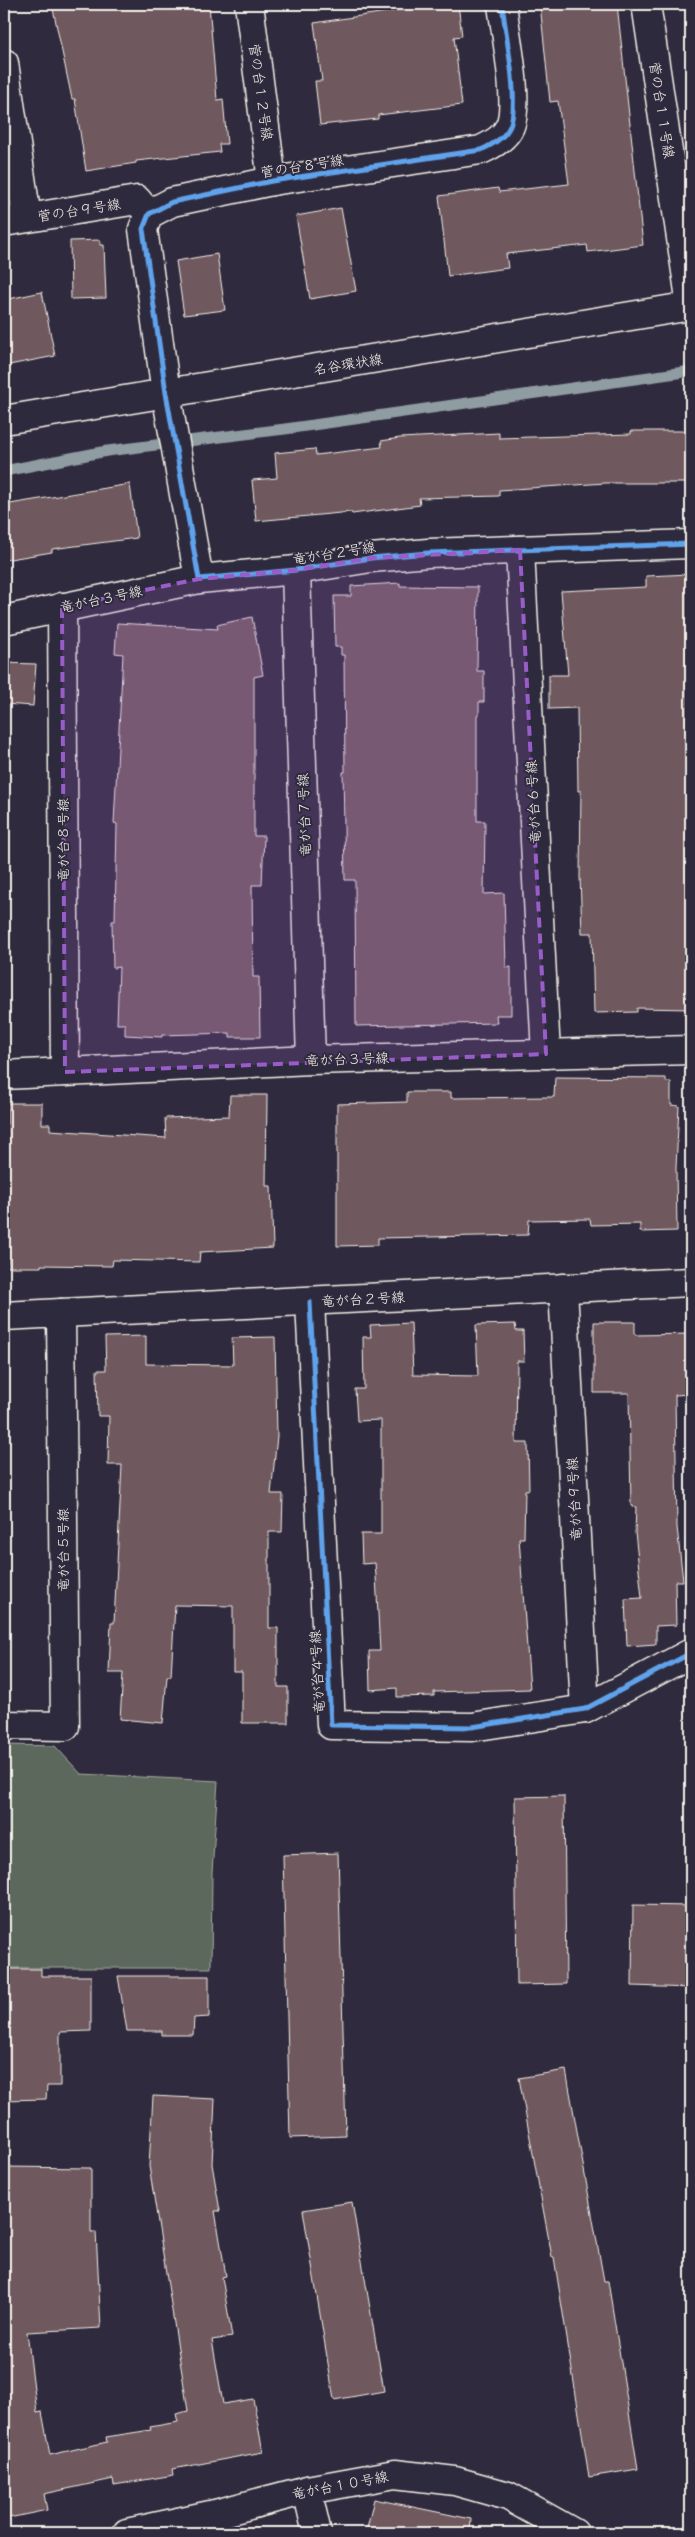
<svg xmlns="http://www.w3.org/2000/svg" width="695" height="2537" viewBox="0 0 695 2537" font-family="'Playpen Sans','Klee One',sans-serif">
<rect width="100%" height="100%" fill="#2f2a3d"/>
<filter id="ink" filterUnits="userSpaceOnUse"><feTurbulence type="fractalNoise" baseFrequency=".02" numOctaves="2"/><feDisplacementMap in="SourceGraphic" scale="10" xChannelSelector="R" yChannelSelector="G"/><feConvolveMatrix kernelMatrix="1 2 1 2 8 2 1 2 1" color-interpolation-filters="sRGB"/></filter>
<g filter="url(#ink)">
<polygon fill="#5b675c" stroke="#a8aca2" points="4,1745 55,1746 81,1774 218,1781 212,1873 211,1968 4,1968"/>
<g fill="none" stroke-linecap="round" stroke-linejoin="round">
<polyline stroke="#8f9ca2" stroke-width="11" points="4,471 107,451 285,429 691,371"/>
</g>
<g fill="#6f585f" stroke="#f4f1e8">
<polygon points="52,4 209,4 217,100 223,99 227,144 219,144 220,152 136,161 136,163 86,171 75,99 72,99"/>
<polygon points="405,4 458,4 462,36 454,37 462,105 378,115 378,119 320,125 315,81 322,81 314,23 406,9"/>
<polygon points="540,4 617,4 643,245 588,252 587,245 506,254 508,268 448,276 439,196 498,188 499,192 569,184 558,101 550,102"/>
<polygon points="341,208 356,291 310,299 296,216"/>
<polygon points="100,240 100,245 104,245 106,298 71,299 70,241"/>
<polygon points="217,254 225,310 184,315 176,261"/>
<polygon points="42,292 55,356 4,366 4,300"/>
<polygon points="631,431 691,431 691,483 606,483 499,490 499,496 419,498 420,505 352,514 351,512 256,521 252,480 277,478 275,453 315,449 316,455 382,447 381,441 400,438 499,433 499,438 631,434"/>
<polygon points="130,484 137,538 52,549 52,552 4,560 4,505"/>
<polygon points="691,574 691,1009 637,1008 637,1012 594,1013 592,933 582,933 580,876 581,791 578,791 577,708 549,709 549,675 568,675 561,591 646,587 646,576"/>
<polygon points="400,583 400,586 478,587 477,671 484,671 484,702 479,702 479,715 477,715 477,821 485,821 484,894 504,893 506,968 511,967 511,1015 496,1015 497,1023 356,1026 355,880 345,880 343,772 345,772 344,655 341,655 341,647 335,647 334,596 351,596 351,586"/>
<polygon points="252,617 263,675 254,677 254,836 264,836 262,885 252,885 253,977 259,977 260,1037 230,1037 230,1033 162,1035 162,1037 125,1035 125,1024 117,1024 119,967 113,968 112,921 115,921 117,824 114,823 123,654 115,653 117,623 218,629 217,625"/>
<polygon points="4,663 36,664 33,706 4,704"/>
<polygon points="555,1077 666,1078 666,1082 671,1082 671,1105 679,1106 676,1168 677,1231 640,1232 640,1224 591,1225 590,1219 529,1220 528,1235 378,1238 378,1245 337,1246 337,1104 407,1102 407,1092 451,1092 451,1098 554,1097"/>
<polygon points="230,1095 267,1095 266,1186 271,1186 273,1248 200,1252 199,1262 113,1260 112,1266 41,1265 41,1267 7,1267 8,1260 4,1260 4,1124 7,1124 7,1103 42,1103 42,1124 50,1124 50,1130 166,1138 165,1118 229,1116"/>
<polygon points="594,1322 635,1322 635,1335 691,1334 691,1394 675,1395 677,1527 683,1581 675,1581 676,1625 656,1626 656,1644 627,1646 625,1599 642,1598 635,1532 636,1507 631,1506 629,1393 594,1393"/>
<polygon points="411,1323 413,1375 478,1376 476,1325 515,1324 516,1331 523,1331 524,1361 517,1361 516,1443 528,1443 529,1490 525,1490 524,1538 519,1538 530,1689 434,1692 434,1696 397,1697 397,1688 370,1690 369,1651 380,1651 376,1576 375,1563 362,1564 361,1534 381,1534 381,1420 357,1421 355,1389 364,1389 363,1337 371,1337 370,1325"/>
<polygon points="146,1336 146,1364 233,1365 232,1338 275,1337 277,1436 271,1494 283,1494 282,1532 269,1532 269,1628 278,1628 278,1687 288,1687 288,1723 242,1723 242,1672 233,1672 233,1606 175,1605 171,1676 167,1676 163,1723 120,1719 123,1673 109,1673 111,1623 114,1623 122,1465 108,1465 109,1416 98,1416 97,1370 106,1370 105,1337"/>
<polygon points="564,1796 566,1984 517,1985 515,1797"/>
<polygon points="338,1853 346,2136 290,2138 283,1855"/>
<polygon points="633,1905 691,1906 691,1988 632,1986"/>
<polygon points="4,1969 41,1969 41,1976 91,1976 91,2031 60,2032 60,2086 47,2086 46,2099 4,2100"/>
<polygon points="118,1976 209,1976 209,2017 194,2018 193,2035 162,2035 162,2031 127,2031"/>
<polygon points="566,2070 604,2281 608,2281 638,2469 589,2477 554,2257 552,2257 519,2078"/>
<polygon points="153,2096 215,2099 212,2164 220,2211 215,2211 226,2276 222,2277 232,2337 212,2340 223,2404 253,2399 263,2452 173,2469 174,2475 114,2485 113,2479 44,2494 47,2510 4,2519 4,2167 91,2168 91,2232 96,2232 101,2328 27,2332 37,2413 42,2412 50,2455 107,2442 106,2437 151,2430 150,2427 178,2422 176,2414 188,2411 149,2166"/>
<polygon points="352,2202 384,2391 334,2400 303,2210"/>
<polygon points="374,2499 471,2519 470,2533 366,2533"/>
</g>
<g fill="none" stroke-linecap="round" stroke-linejoin="round">
<g stroke="#f4f1e8" stroke-width="31">
<g id="minor">
<polyline points="249,4 272,181"/>
<polyline points="646,4 691,305"/>
<polyline points="4,63 27,218"/>
<polyline points="4,222 137,200 149,214"/>
<path d="M166 393 143 229 149 214 172 202 272 181 481 150C492 145 505 138 510 126 520 102 505 32 502 4"/>
<polyline points="520,550 546,1054"/>
<polyline points="296,570 311,1060"/>
<polyline points="62,607 65,1072"/>
<polyline points="4,620 199,579"/>
<polyline points="4,1075 311,1060 691,1050"/>
<polyline points="563,1288 585,1709"/>
<polyline points="310,1302 331,1725 472,1727 585,1709 691,1653"/>
<polyline points="4,1316 61,1313 65,1726 4,1725"/>
<polyline points="307,2490 317,2533"/>
<polyline points="127,2533 215,2514 307,2490 395,2474 455,2481 508,2496 574,2533"/>
</g>
</g>
<g stroke="#f4f1e8" stroke-width="31">
<g id="tertiary">
<polyline points="166,393 199,579 296,570 371,558 428,553 691,544"/>
<polyline points="4,420 691,306"/>
<polyline points="61,1313 691,1282"/>
</g>
</g>
<use href="#minor" stroke="#2f2a3d" stroke-width="28"/>
<use href="#tertiary" stroke="#2f2a3d" stroke-width="28"/>
<g stroke="#2f2a3d" stroke-width="8">
<g id="cycleway">
<path d="M502 4C505 32 520 102 510 126 505 138 492 145 481 150L272 181 172 202 149 214 143 229 166 393 199 579 296 570 371 558 428 553 691 544"/>
<polyline points="310,1302 331,1725 472,1727 585,1709 691,1653"/>
</g>
</g>
<use href="#cycleway" stroke="#60a3ed" stroke-width="5"/>
</g>
</g>
<path fill="#995dc9" fill-opacity="0.2" stroke="#995dc9" stroke-width="4" stroke-dasharray="10 6" stroke-linejoin="round" d="M520 550 546 1054 65 1072 62 607 199 579 296 570 371 558Z"/>
<g text-anchor="middle" stroke-width="4" stroke-linejoin="round" paint-order="stroke">
<g font-size="14" fill="#f4f1e8" stroke="#2f2a3d">
<text transform="translate(261 92) rotate(82)" y="5">菅の台１２号線</text>
<text transform="translate(662 110) rotate(81)" y="5">菅の台１１号線</text>
<text transform="translate(302 166) rotate(-9)" y="5">菅の台８号線</text>
<text transform="translate(79 210) rotate(-9)" y="5">菅の台９号線</text>
<text transform="translate(348 364) rotate(-9)" y="5">名谷環状線</text>
<text transform="translate(334 553) rotate(-9)" y="5">竜が台２号線</text>
<text transform="translate(101 599) rotate(-12)" y="5">竜が台３号線</text>
<text transform="translate(533 802) rotate(-93)" y="5">竜が台６号線</text>
<text transform="translate(304 815) rotate(-92)" y="5">竜が台７号線</text>
<text transform="translate(63 840) rotate(-90)" y="5">竜が台８号線</text>
<text transform="translate(347 1059) rotate(-2)" y="5">竜が台３号線</text>
<text transform="translate(363 1299) rotate(-3)" y="5">竜が台２号線</text>
<text transform="translate(574 1499) rotate(-93)" y="5">竜が台９号線</text>
<text transform="translate(63 1550) rotate(-90)" y="5">竜が台５号線</text>
<text transform="translate(317 1672) rotate(-93)" y="5">竜が台４号線</text>
<text transform="translate(340 2485) rotate(-11)" y="5">竜が台１０号線</text>
</g>
</g>
<rect width="695" height="2537" fill="none" stroke="#2f2a3d" stroke-width="20"/>
<rect x="10" y="10" width="675" height="2517" fill="none" stroke="#f4f1e8" stroke-width="2" filter="url(#ink)"/>
</svg>
